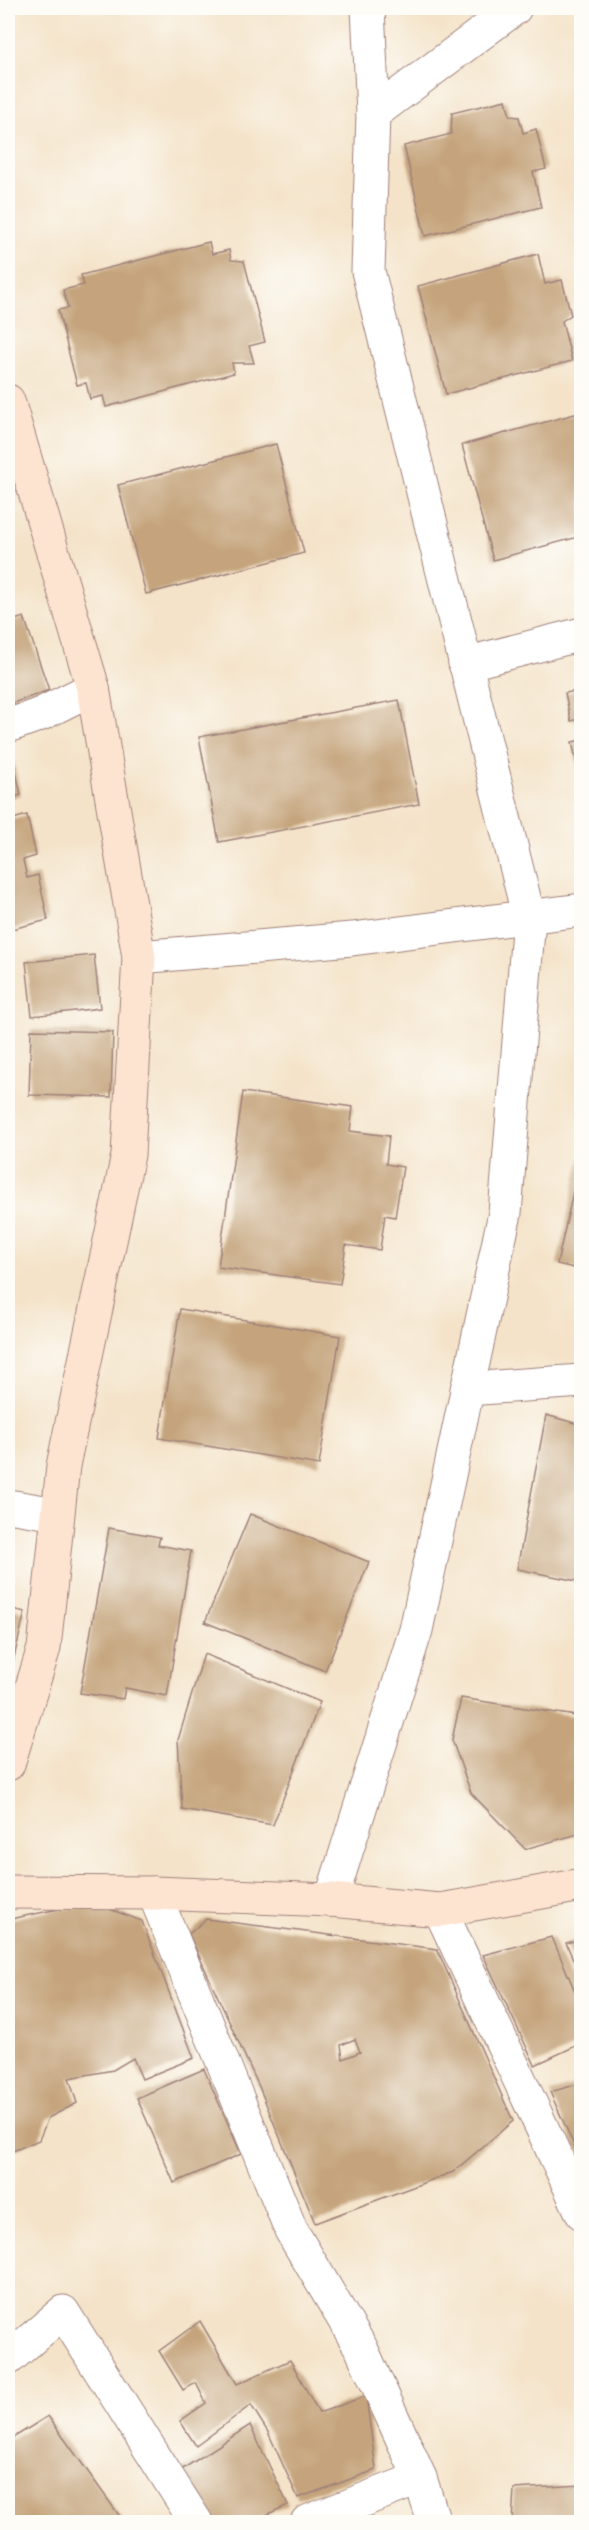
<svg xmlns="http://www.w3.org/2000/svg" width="589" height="2530" viewBox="0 0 589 2530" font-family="'IM FELL Double Pica',serif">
<rect width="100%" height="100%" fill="#fdfcf7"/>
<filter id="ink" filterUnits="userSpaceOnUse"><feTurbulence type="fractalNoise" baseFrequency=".0167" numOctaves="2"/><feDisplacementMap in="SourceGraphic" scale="12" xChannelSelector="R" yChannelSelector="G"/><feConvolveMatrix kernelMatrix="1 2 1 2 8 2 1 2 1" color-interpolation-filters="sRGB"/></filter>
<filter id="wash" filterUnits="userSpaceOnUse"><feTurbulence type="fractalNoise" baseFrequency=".008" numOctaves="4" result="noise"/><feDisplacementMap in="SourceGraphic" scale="24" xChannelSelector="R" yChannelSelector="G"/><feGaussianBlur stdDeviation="1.35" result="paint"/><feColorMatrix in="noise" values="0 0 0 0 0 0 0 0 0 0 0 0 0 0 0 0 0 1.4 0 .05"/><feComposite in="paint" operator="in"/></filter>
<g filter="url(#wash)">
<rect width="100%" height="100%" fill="#f4e3c9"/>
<g id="blocks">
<g fill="#c5a47d" fill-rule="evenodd">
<polygon points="506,100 510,116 519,117 523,133 536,129 546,169 533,172 541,207 425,236 404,146 451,134 452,113"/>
<polygon points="209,242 212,254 229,250 231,260 244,261 265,342 249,346 254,363 232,363 234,373 106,407 103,396 90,399 86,383 77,385 58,310 68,308 63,290 84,285 81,275"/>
<polygon points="538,254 545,284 562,280 571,315 562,321 572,361 446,394 418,286"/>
<polygon points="582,412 582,536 493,560 462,445"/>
<polygon points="276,444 304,553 146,594 118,485"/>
<polygon points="24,617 49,690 8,705 8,622"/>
<polygon points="582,690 582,718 571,721 565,693"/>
<polygon points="399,700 419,804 219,842 199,737"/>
<polygon points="582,740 582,773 579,773 572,742"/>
<polygon points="13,759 21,795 8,799 8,760"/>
<polygon points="8,799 13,819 27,815 36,856 23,860 27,878 38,875 48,920 8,930"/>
<polygon points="94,955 100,1008 32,1016 26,962"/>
<polygon points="31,1030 113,1032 111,1097 29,1095"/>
<polygon points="243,1092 353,1107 350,1131 389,1136 386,1164 403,1167 395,1217 385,1215 380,1250 346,1245 340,1284 218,1267"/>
<polygon points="581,1156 582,1156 582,1270 557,1264"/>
<polygon points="180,1309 340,1336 319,1465 159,1438"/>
<polygon points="546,1415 582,1425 582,1582 517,1569"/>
<polygon points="250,1514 369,1562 325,1671 205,1622"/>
<polygon points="109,1528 160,1537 158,1545 191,1551 167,1696 125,1688 123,1699 80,1693"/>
<polygon points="8,1608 25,1612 10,1674 8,1674"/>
<polygon points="204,1654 320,1702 273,1825 182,1809 178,1740"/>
<polygon points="461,1698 582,1717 582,1833 525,1849 471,1793 452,1740"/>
<polygon points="101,1906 142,1921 194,2058 142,2079 133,2058 113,2070 69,2078 77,2103 48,2118 39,2140 8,2153 8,1923 15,1918 59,1909"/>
<path d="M206 1919 437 1949 513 2121 453 2172 315 2223 260 2089 189 1934ZM355 2039 360 2052 343 2059 341 2045Z"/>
<polygon points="552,1937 582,2008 582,2043 535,2065 483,1955"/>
<polygon points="582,1939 582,1980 566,1943"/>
<polygon points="204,2069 241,2154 174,2183 137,2098"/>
<polygon points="582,2083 582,2163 550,2092"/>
<polygon points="200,2321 237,2384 290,2360 319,2413 366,2396 376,2470 298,2498 268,2432 251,2405 196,2446 180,2421 206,2403 196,2383 183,2390 159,2351"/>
<polygon points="48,2416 124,2522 8,2522 8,2441"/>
<polygon points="250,2425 288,2505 251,2522 213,2522 178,2472"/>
<polygon points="582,2485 582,2522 512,2522 514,2489"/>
</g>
</g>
</g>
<g filter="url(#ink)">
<use href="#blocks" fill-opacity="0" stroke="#9f817a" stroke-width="1.5"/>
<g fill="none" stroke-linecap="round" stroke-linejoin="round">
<g stroke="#9f817a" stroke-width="35">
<g id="street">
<polyline points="368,8 373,114"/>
<polyline points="465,664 582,634"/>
<polyline points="8,726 41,714 93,688"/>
<polyline points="139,957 352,939 582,910"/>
<polyline points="467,1389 582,1381"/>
<polyline points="8,1506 57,1514"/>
<polyline points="154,1893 291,2230 361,2348 420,2478 434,2522"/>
<polyline points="331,1900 416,1630 505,1213 529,918 368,271 373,114 515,8"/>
<polyline points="440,1910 582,2213"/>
<polyline points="8,2359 63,2312 196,2522"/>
<polyline points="307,2522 420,2478"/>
</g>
</g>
<g stroke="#9f817a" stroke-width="35">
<g id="secondary">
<polyline points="8,401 93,688 139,957 128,1155 63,1466 44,1648 8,1764"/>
<polyline points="8,1892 154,1893 331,1900 440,1910 582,1885"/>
</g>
</g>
<use href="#street" stroke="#fff" stroke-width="33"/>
<use href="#secondary" stroke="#fde4d1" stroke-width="33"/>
</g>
</g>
<rect width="589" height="2530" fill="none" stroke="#fdfcf7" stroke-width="30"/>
</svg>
